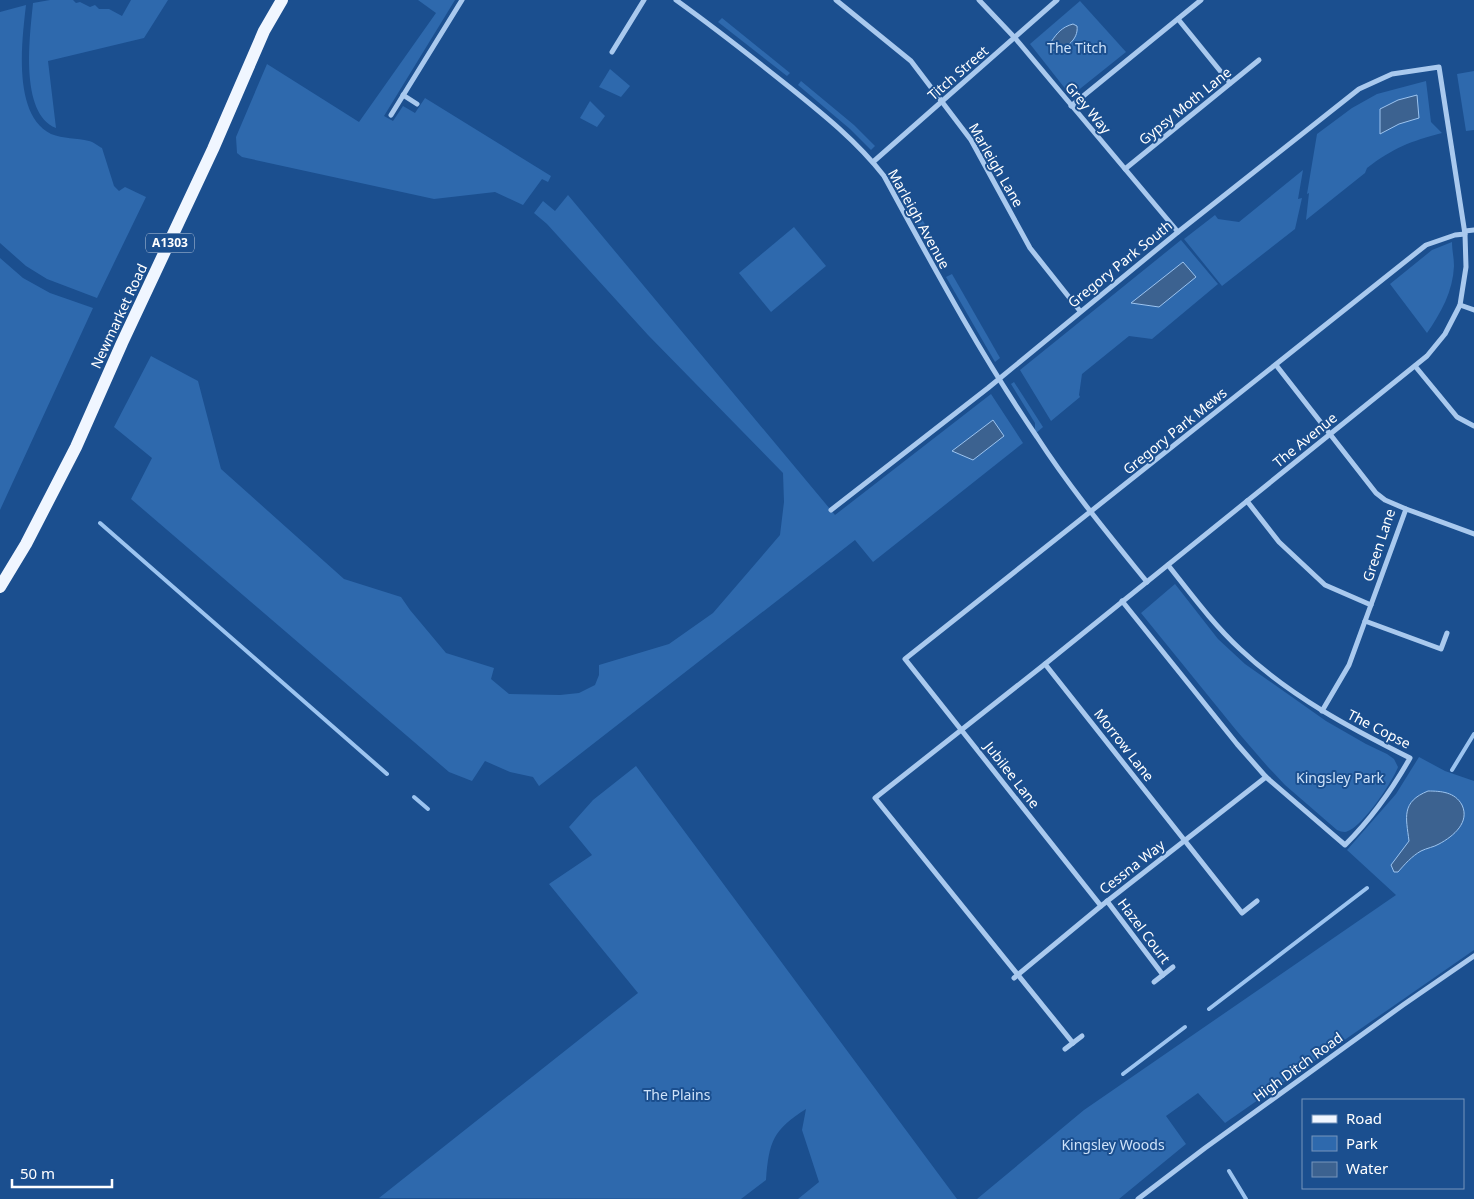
<svg xmlns="http://www.w3.org/2000/svg" width="1474" height="1199" viewBox="0 0 1474 1199" font-family="'Noto Sans',sans-serif">
<rect width="100%" height="100%" fill="#1b4f8f"/>
<g fill="#2e69ad">
<path d="M50 0H73L76 3 80 2 90 7 95 5 99 9H109L122 16 131 0H168L144 38 48 61 56 128C19 113 30 35 33 3Z"/>
<polygon points="418,0 455,0 384,116 393,121 403,106 415,113 425,98 551,176 548,182 542,179 523,205 495,192 434,199 242,157 237,153 236,137 267,64 359,122 436,13"/>
<polygon points="1080,1 1126,52 1071,96 1030,44"/>
<path d="M26 5C22 40 12 115 51 134 63 139 77 138 89 141 94 142 98 146 102 148L114 186 119 191 125 187 146 197 97 298 47 279 26 266 0 243V12Z"/>
<polygon points="722,18 790,73 787,76 718,22"/>
<polygon points="610,69 630,86 621,97 599,87"/>
<polygon points="1474,71 1474,130 1466,131 1457,74"/>
<polygon points="801,81 854,125 875,146 871,150 850,129 798,85"/>
<path d="M1426 81 1431 122 1442 133C1411 141 1393 148 1367 168L1365 173 1306 220 1309 193 1307 194 1317 134 1352 108 1377 94Z"/>
<polygon points="590,101 605,116 597,127 580,118"/>
<polygon points="894,169 945,260 938,264 889,174"/>
<polygon points="1303,170 1298,199 1302,198 1295,229 1222,286 1184,239 1215,215 1218,219 1239,222"/>
<polygon points="568,195 835,515 991,394 1023,443 873,562 855,540 539,786 533,777 510,772 485,761 472,781 449,772 131,499 152,458 114,427 151,356 198,381 221,469 344,579 401,597 410,610 446,653 494,668 491,679 509,694 560,695 579,693 595,685 599,675 599,665 669,644 713,613 780,535 784,502 783,473 648,335 547,224 534,213 543,201 555,211"/>
<polygon points="794,227 826,266 771,312 739,273"/>
<polygon points="1181,240 1218,284 1152,339 1129,336 1082,374 1079,395 1080,397 1051,421 1020,370"/>
<path d="M1452 242C1452 250 1454 258 1454 266 1453 291 1441 313 1427 333L1390 284 1432 250Z"/>
<polygon points="0,258 23,278 50,293 93,308 0,510"/>
<polygon points="952,274 1000,358 995,362 946,277"/>
<polygon points="1014,382 1043,427 1035,434 1035,423 1011,384"/>
<path d="M1175 584 1218 639 1245 664 1326 721 1366 744 1387 754 1394 759 1398 767C1393 781 1361 830 1345 832 1342 832 1340 831 1337 830L1285 785 1268 767 1236 730 1141 613Z"/>
<polygon points="1419,757 1445,771 1474,781 1474,950 1225,1123 1198,1093 1166,1116 1186,1144 1119,1199 977,1199 1084,1110 1396,895 1347,850 1396,794"/>
<path d="M636 766 957 1199H798L819 1182 802 1130 806 1109C773 1130 769 1141 766 1180L741 1199 379 1198 638 993 549 884 592 855 569 827 593 800Z"/>
</g>
<g fill="#3c6290" stroke="#9cc4f0">
<path d="M1073 24 1077 26C1079 40 1064 51 1051 50V42C1057 33 1062 27 1073 24Z"/>
<polygon points="1417,95 1419,118 1399,124 1380,134 1380,109 1398,100"/>
<polygon points="1183,262 1196,277 1159,307 1131,303"/>
<polygon points="993,420 1004,436 973,460 952,451"/>
<path d="M1428 791C1441 791 1455 792 1462 805 1470 822 1454 836 1439 844 1434 847 1427 848 1421 851 1412 856 1405 864 1398 872H1394L1391 865 1409 841C1406 817 1401 802 1428 791Z"/>
</g>
<g fill="none" stroke-linecap="round" stroke-linejoin="round">
<g stroke="#9cc4f0" stroke-width="4">
<polyline points="100,523 387,774"/>
<polyline points="1452,770 1474,734"/>
<polyline points="414,797 428,809"/>
<polyline points="1209,1009 1367,888"/>
<polyline points="1123,1074 1185,1027"/>
<polyline points="1229,1171 1246,1199"/>
</g>
<g stroke="#a9c9ee" stroke-width="5">
<path d="M676 0C712 26 748 54 783 82 819 111 855 139 884 176 932 264 980 354 1037 437 1070 488 1109 535 1147 582"/>
<polyline points="836,0 911,61 971,140 1030,248 1080,311"/>
<polyline points="979,0 1015,38 1178,232"/>
<polyline points="1178,19 1230,83"/>
<polyline points="612,52 644,0"/>
<polyline points="403,95 417,104"/>
<polyline points="1071,106 1201,0"/>
<polyline points="391,115 462,0"/>
<polyline points="873,162 1057,0"/>
<polyline points="1125,169 1259,60"/>
<polyline points="1465,231 1474,230"/>
<polyline points="1460,305 1474,310"/>
<polyline points="1276,365 1376,493 1385,500 1406,509 1349,665 1322,711"/>
<polyline points="1415,366 1457,417 1474,426"/>
<polyline points="1247,501 1279,542 1325,585 1371,605"/>
<polyline points="1406,509 1474,534"/>
<polyline points="831,510 988,388 1178,232 1359,89 1392,74 1439,67 1465,234 1466,267 1460,305 1445,334 1427,356 1045,664 875,798 1073,1043"/>
<path d="M1122 601 1237 744 1266 777 1345 845C1372 818 1392 790 1410 758 1350 728 1290 696 1240 649 1213 624 1191 594 1168 565"/>
<polyline points="1365,621 1441,649 1447,633"/>
<polyline points="1045,664 1242,913 1257,901"/>
<polyline points="1107,901 1163,975"/>
<polyline points="1101,906 905,659 1426,245 1455,235 1465,234"/>
<polyline points="1014,978 1101,906 1266,777"/>
<polyline points="1154,982 1173,967"/>
<polyline points="1065,1049 1082,1036"/>
<polyline points="1138,1199 1205,1148 1403,1005 1474,956"/>
</g>
<polyline stroke="#f0f6ff" stroke-width="12" points="0,587 26,544 76,447 122,343 213,149 264,31 282,0"/>
</g>
<g text-anchor="middle" stroke-width="4" stroke-linejoin="round" paint-order="stroke">
<rect fill="#1b4f8f" stroke="#bbcadd" stroke-width="1" x="146" y="233.5" width="48" height="19" rx="4"/>
<g font-size="12" font-weight="bold" fill="#fff">
<text x="170" y="247">A1303</text>
</g>
<g font-size="14" fill="#cfe3fa" stroke="#1b4f8f">
<text x="1077" y="53">The Titch</text>
<text x="1340" y="783">Kingsley Park</text>
<text x="677" y="1100">The Plains</text>
<text x="1113" y="1150">Kingsley Woods</text>
</g>
<g font-size="14" fill="#fff" stroke="#1b4f8f">
<text transform="translate(958 73) rotate(-41)" y="5">Titch Street</text>
<text transform="translate(1185 106) rotate(-39)" y="5">Gypsy Moth Lane</text>
<text transform="translate(1088 108) rotate(50)" y="5">Grey Way</text>
<text transform="translate(996 165) rotate(60)" y="5">Marleigh Lane</text>
<text transform="translate(919 219) rotate(61)" y="5">Marleigh Avenue</text>
<text transform="translate(1120 264) rotate(-39)" y="5">Gregory Park South</text>
<text transform="translate(119 316) rotate(-65)" y="5">Newmarket Road</text>
<text transform="translate(1175 431) rotate(-39)" y="5">Gregory Park Mews</text>
<text transform="translate(1305 440) rotate(-39)" y="5">The Avenue</text>
<text transform="translate(1379 545) rotate(-72)" y="5">Green Lane</text>
<text transform="translate(1379 729) rotate(27)" y="5">The Copse</text>
<text transform="translate(1124 745) rotate(52)" y="5">Morrow Lane</text>
<text transform="translate(1012 775) rotate(52)" y="5">Jubilee Lane</text>
<text transform="translate(1132 867) rotate(-38)" y="5">Cessna Way</text>
<text transform="translate(1144 931) rotate(53)" y="5">Hazel Court</text>
<text transform="translate(1298 1067) rotate(-36)" y="5">High Ditch Road</text>
</g>
</g>
<rect x="1302" y="1099" width="162" height="90" fill="#1b4f8f" stroke="#7695bc"/>
<rect x="1312" y="1115" width="25" height="8" fill="#f0f6ff" stroke="#7695bc"/>
<text x="1346" y="1124" font-size="15" fill="#ffffff">Road</text>
<rect x="1312" y="1136" width="25" height="15" fill="#2e69ad" stroke="#7695bc"/>
<text x="1346" y="1149" font-size="15" fill="#ffffff">Park</text>
<rect x="1312" y="1162" width="25" height="15" fill="#3c6290" stroke="#7695bc"/>
<text x="1346" y="1174" font-size="15" fill="#ffffff">Water</text>
<path d="M12 1179v8h100v-8" fill="none" stroke="#ffffff" stroke-width="2.5"/>
<text x="20" y="1179" font-size="15" fill="#ffffff" stroke="#1b4f8f" stroke-width="4" paint-order="stroke">50 m</text>
</svg>
